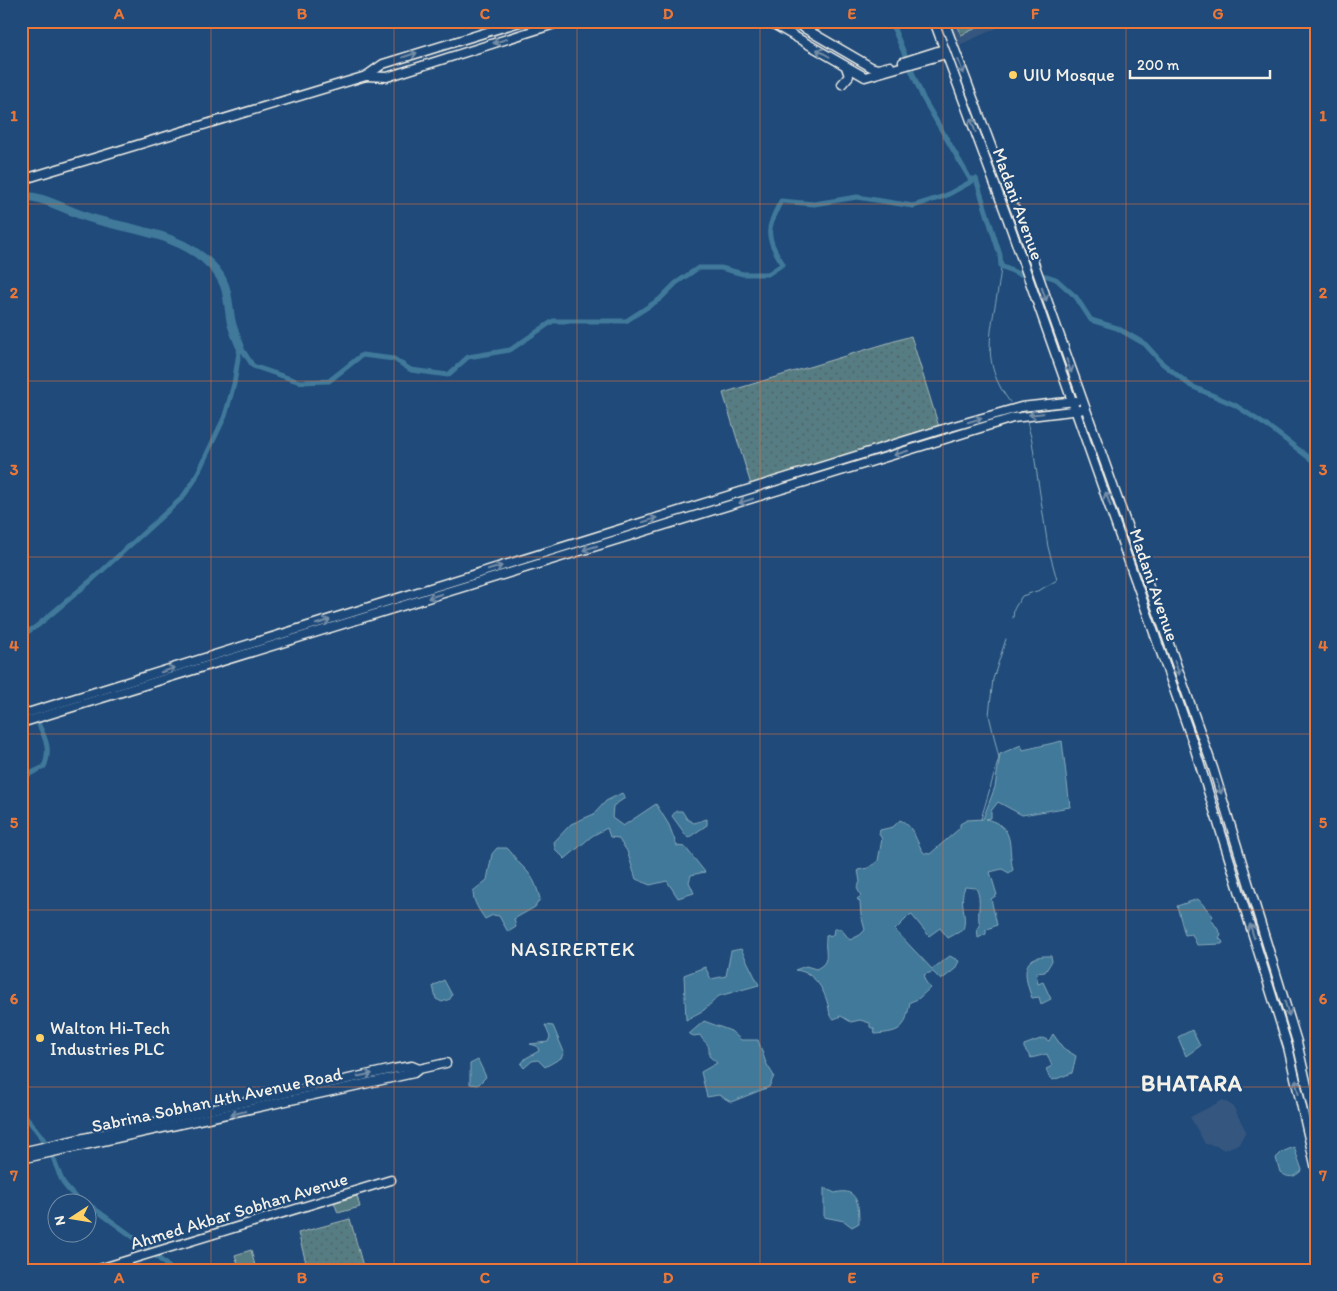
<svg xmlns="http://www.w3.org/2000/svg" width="1337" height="1291" viewBox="0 0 1337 1291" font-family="Itim,sans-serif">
<defs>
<pattern id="grass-dots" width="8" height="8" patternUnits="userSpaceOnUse" patternTransform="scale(1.25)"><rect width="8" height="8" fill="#567d83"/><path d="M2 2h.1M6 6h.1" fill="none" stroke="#506568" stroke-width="1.8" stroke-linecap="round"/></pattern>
</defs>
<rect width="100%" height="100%" fill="#1f4a7a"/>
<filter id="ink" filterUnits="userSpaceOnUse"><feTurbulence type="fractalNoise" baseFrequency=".02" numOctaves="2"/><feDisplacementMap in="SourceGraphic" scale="10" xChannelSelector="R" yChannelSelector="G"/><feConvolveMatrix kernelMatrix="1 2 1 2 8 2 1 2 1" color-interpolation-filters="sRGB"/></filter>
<g filter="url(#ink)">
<g fill="#35567e">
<polygon points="950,21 1013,21 959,45"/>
<polygon points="1223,1100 1233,1106 1246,1131 1239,1144 1224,1150 1217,1146 1205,1144 1190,1117"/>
</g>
<g fill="url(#grass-dots)" stroke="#a5b7b6">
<polygon points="956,21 992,21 961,35"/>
<polygon points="911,336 940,430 752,488 723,393"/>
<polygon points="350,1219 364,1270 308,1270 298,1233"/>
</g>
<g fill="#567d83" stroke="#a5b7b6">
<polygon points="357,1196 360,1207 338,1213 334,1202"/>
<polygon points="251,1250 256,1270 240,1270 235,1255"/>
</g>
<g fill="#40799a" stroke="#88a9b9">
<path d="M1062 741 1070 807 1022 815 998 802 991 811V818L986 819C1017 827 1007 846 1013 870L1009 873 1002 869 990 872 997 895 991 899 997 925 986 930V934L978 938 977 928 980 926C976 913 983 901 976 888L965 887C958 901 968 915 963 930L948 938 940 928 929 936 911 914 895 930 932 969 950 956 959 961 955 969 941 980 933 972 925 974 924 979 930 988 918 999 910 1002C905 1028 903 1032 875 1034L874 1029 870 1027V1023L860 1020 851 1022 841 1016 834 1019 830 1016C828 997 818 972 795 970L806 966 816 969C832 962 824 952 826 939V936L833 935 834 929H841L850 940 860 935 865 930 861 915 860 902 857 899 861 896 857 888 860 882 858 870 868 868 878 861 882 839 879 834 880 830 893 827 900 820C914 825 916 843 924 853L930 854 960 828V824L967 820 983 819 995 787 1000 754 1021 745 1023 750Z"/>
<polygon points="622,793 625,798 613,806 612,818 623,826 656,804 669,825 677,846 685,847 705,872 691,875 689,882 694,893 678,898 667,881 650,885 636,879 627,851 618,838 610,837 607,828 592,836 565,859 555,849 554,842 571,824 594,814 606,801"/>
<polygon points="676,811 682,811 687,819 694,823 707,819 707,825 688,838 672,816"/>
<path d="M497 848H507C512 852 515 859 520 864 532 875 536 883 540 899L535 907 514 919 516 927 508 932 499 916 493 915 485 919C479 910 473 902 473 891L487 880 492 854Z"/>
<polygon points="1198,899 1213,916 1211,919 1221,934 1219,938 1223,942 1222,944 1197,945 1192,934 1185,935 1177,906"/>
<polygon points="741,949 759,985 719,996 704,1010 686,1020 684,975 705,967 711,979 726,976 731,951"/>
<path d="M1051 956 1052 961 1045 972 1036 973 1038 984 1043 982 1051 999 1041 1004 1039 997 1032 998C1024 977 1019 954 1051 956Z"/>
<polygon points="444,980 452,995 450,999 442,1002 436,999 433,986"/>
<path d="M704 1021 731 1031 741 1040H758L766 1063 774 1076 769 1087 731 1102 719 1095 707 1097 701 1072 717 1063 709 1056C710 1041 705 1045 700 1035L694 1036 689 1034Z"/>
<polygon points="545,1025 553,1026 564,1052 561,1058 545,1067 538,1060 532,1061 524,1068 521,1064 526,1058 539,1051 537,1046 530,1044 548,1042 550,1037"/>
<polygon points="1192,1030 1200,1046 1186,1056 1178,1037"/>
<polygon points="1053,1034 1063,1048 1076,1056 1072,1073 1053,1080 1049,1077 1046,1069 1052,1066 1047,1054 1031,1058 1024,1048 1024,1045 1043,1038 1049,1041"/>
<polygon points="478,1060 486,1077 478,1085 470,1084 470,1064"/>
<path d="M1294 1147 1302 1170C1294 1178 1289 1179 1280 1172L1276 1158 1282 1152Z"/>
<path d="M824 1188 835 1193C859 1186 859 1208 859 1223L852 1227 844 1221 824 1217Z"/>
</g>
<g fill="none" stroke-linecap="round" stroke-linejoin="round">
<g stroke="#88a9b9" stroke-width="1">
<path d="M1001 266C997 318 974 355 1010 402"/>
<polyline points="1013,618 1014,609 1022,596 1040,590 1057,580 1048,547 1032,441 1027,422"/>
<polyline points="981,819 999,758 989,715 993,679 1006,639"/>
</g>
<g stroke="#40799a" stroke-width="5">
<polyline points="887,21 894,29 923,98 970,179 976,179 1000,255 1001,266 1019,274 1047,276 1056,279 1076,297 1091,320 1117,328 1145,344 1163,364 1191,386 1235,405 1273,430 1316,463"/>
<path d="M21 636 37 626 94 578 182 498 194 481 225 416 234 384 240 346 253 366 300 382 329 381 362 355 394 359 411 370 448 375 468 357 510 350 553 321H626L660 299 676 283 698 268H721L743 274H768L783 264C765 237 766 229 781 201L814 204 857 197 913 206 945 196 976 179"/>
<path d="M21 778 44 767C51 751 46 739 39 725"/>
<path d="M21 1112C30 1122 44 1138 50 1150 62 1177 58 1186 86 1204"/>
<polyline points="88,1204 140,1242 172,1270"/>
</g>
<path stroke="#40799a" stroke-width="9" d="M21 196C44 196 65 210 87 217 127 230 179 232 211 265 229 283 227 298 231 321 233 330 237 338 240 346"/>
<g stroke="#f4f1e8" stroke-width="11">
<g id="secondary">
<polyline points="768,21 865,77 946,54"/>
<polyline points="792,21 871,67 878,69 890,66"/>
<polyline points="934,21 1008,220 1193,743 1288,1047 1316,1169"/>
<polyline points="944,21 1017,215 1213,768 1297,1042 1316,1126"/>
<polyline points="903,62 944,49"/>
<polyline points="366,76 387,77 564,21"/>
<polyline points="842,84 849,76 846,67"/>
<polyline points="21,180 366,76 383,64 523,21"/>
<polyline points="21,715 940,430 1021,407 1076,401"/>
<polyline points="21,723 1013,418 1080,410"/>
<polyline points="21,1152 393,1069 412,1066 419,1069"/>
<polyline points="21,1159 414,1073 419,1069 446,1063"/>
<polyline points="96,1270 391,1180"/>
</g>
</g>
<use href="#secondary" stroke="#1f4a7a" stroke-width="8"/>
</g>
<defs><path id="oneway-shaft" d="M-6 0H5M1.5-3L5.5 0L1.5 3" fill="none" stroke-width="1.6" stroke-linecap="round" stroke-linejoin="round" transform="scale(1.25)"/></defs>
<g stroke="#748da6">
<use href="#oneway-shaft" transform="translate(500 41) rotate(162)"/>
<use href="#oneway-shaft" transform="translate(823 53) rotate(-150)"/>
<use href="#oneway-shaft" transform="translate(410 55) rotate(-18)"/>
<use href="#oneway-shaft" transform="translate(961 67) rotate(69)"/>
<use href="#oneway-shaft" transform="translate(973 125) rotate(-110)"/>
<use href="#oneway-shaft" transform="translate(1044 294) rotate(71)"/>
<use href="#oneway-shaft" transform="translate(1069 366) rotate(71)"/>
<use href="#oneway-shaft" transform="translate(1036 414) rotate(174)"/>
<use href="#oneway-shaft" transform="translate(975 420) rotate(-17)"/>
<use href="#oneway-shaft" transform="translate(901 453) rotate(163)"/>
<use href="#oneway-shaft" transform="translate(1108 499) rotate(-110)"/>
<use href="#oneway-shaft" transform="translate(746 501) rotate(163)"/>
<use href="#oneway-shaft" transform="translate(650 520) rotate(-17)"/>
<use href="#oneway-shaft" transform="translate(590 548) rotate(163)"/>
<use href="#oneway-shaft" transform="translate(495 568) rotate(-17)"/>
<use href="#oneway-shaft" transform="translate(435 596) rotate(163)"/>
<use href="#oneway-shaft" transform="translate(323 622) rotate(-17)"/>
<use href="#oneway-shaft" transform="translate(1177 668) rotate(71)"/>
<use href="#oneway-shaft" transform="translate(168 670) rotate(-17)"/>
<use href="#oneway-shaft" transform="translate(1219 787) rotate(72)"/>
<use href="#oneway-shaft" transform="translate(1252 931) rotate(-107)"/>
<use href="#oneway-shaft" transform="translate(1287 1009) rotate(73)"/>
<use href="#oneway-shaft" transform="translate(365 1075) rotate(-12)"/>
<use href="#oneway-shaft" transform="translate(1297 1087) rotate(-102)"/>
<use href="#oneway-shaft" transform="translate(238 1113) rotate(167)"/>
</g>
</g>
<path fill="none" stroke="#ea7738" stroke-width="1" stroke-opacity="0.55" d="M211 21V1270M394 21V1270M577 21V1270M760 21V1270M943 21V1270M1126 21V1270M21 204H1316M21 381H1316M21 557H1316M21 734H1316M21 910H1316M21 1087H1316"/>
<g fill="#ffd166" stroke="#1f4a7a" stroke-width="2">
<circle cx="1013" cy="75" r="5"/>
<circle cx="40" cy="1038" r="5"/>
</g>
<g text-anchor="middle" stroke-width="4.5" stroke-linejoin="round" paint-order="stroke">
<g font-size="18" fill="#f4f1e8" stroke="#1f4a7a" text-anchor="start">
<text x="1023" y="81">UIU Mosque</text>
<text x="50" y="1034">Walton Hi-Tech<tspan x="50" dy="21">Industries PLC</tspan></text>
</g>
<g font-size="18" fill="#f4f1e8" stroke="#1f4a7a">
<text transform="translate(1018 204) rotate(70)" y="6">Madani Avenue</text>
<text transform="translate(1154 585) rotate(71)" y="6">Madani Avenue</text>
<text transform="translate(217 1100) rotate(-12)" y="6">Sabrina Sobhan 4th Avenue Road</text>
<text transform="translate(239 1211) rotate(-17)" y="6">Ahmed Akbar Sobhan Avenue</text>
</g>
<g font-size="20" letter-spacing="1" fill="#f4f1e8" stroke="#1f4a7a">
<text x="573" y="956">NASIRERTEK</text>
</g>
<g font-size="22" font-weight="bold" letter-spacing="1" fill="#f4f1e8" stroke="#1f4a7a">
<text x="1192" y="1091">BHATARA</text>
</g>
</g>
<rect width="1337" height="1291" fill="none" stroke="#1f4a7a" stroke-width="55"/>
<g transform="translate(72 1218) rotate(258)"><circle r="24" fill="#1f4a7a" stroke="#748da6"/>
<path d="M0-4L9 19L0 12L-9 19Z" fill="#ffd166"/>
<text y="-8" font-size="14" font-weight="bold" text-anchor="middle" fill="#f4f1e8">N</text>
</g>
<path d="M1130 70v8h140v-8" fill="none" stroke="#f4f1e8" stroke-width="2.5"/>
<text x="1137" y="70" font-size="15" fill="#f4f1e8" stroke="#1f4a7a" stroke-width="4" paint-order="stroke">200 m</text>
<rect x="28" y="28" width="1282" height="1236" fill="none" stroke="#ea7738" stroke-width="2"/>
<g font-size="16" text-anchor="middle" font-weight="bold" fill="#ea7738">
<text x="119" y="19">A</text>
<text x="302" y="19">B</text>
<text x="485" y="19">C</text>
<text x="668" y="19">D</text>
<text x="852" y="19">E</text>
<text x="1035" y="19">F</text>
<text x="1218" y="19">G</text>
<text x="14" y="121">1</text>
<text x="1323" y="121">1</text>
<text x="14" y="298">2</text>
<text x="1323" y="298">2</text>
<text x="14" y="475">3</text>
<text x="1323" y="475">3</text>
<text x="14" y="651">4</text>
<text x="1323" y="651">4</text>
<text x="14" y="828">5</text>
<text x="1323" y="828">5</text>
<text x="14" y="1004">6</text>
<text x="1323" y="1004">6</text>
<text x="14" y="1181">7</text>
<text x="1323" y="1181">7</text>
<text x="119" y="1283">A</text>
<text x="302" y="1283">B</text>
<text x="485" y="1283">C</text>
<text x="668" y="1283">D</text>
<text x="852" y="1283">E</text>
<text x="1035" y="1283">F</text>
<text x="1218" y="1283">G</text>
</g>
</svg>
